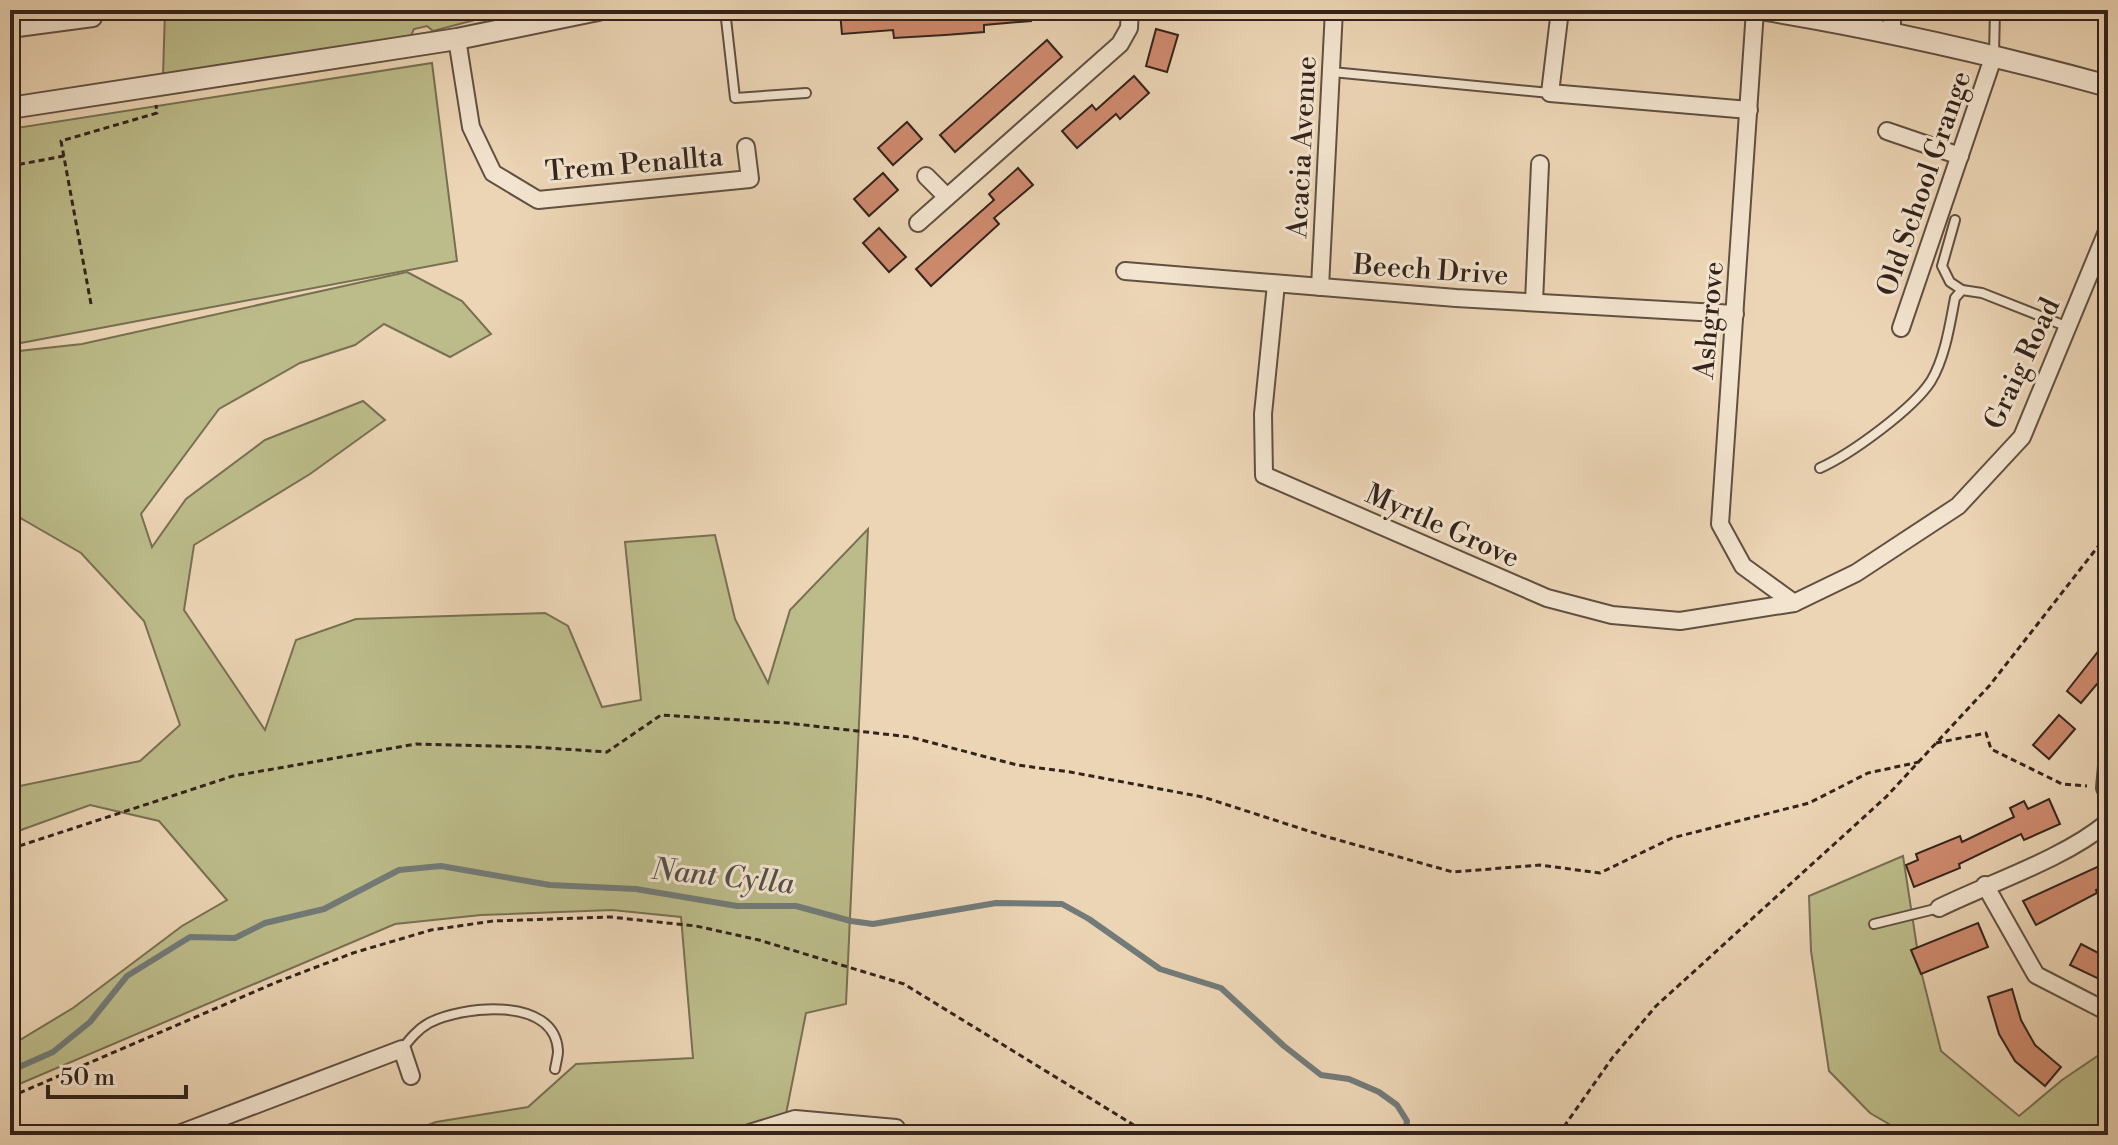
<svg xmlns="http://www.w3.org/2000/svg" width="2118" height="1145" viewBox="0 0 2118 1145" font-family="'Libre Bodoni',serif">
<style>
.green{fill:#bcbc8a;stroke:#787053;stroke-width:2}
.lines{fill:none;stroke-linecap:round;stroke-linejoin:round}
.stream{stroke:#727b79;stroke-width:6}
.building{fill:#cf8a6e;stroke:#33231c;stroke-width:2}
.service-casing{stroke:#615042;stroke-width:12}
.minor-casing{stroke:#615042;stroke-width:20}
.tertiary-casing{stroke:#615042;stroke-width:24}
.path{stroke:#33231c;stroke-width:3;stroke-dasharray:6 4;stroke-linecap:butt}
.service{stroke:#f3e4cf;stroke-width:8}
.minor{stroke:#f3e4cf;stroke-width:16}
.tertiary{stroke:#f3e4cf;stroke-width:20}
.labels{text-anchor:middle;stroke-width:6;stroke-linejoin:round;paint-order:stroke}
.street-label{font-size:28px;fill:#33231c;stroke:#f3e4cf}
.water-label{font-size:30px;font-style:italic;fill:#524f4a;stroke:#f3e4cf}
</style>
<rect width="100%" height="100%" fill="#ecd5b5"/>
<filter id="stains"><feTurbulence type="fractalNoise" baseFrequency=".0025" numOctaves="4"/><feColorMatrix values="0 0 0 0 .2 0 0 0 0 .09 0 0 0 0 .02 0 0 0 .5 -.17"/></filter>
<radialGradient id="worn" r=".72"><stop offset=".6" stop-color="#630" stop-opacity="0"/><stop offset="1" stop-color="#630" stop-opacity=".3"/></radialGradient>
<!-- green -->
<g class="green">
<polygon points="165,10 475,10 475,20 433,31 427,26 414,29 409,40 163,76"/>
<polygon points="432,63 457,261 10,345 10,129"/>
<polygon points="407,272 462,301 491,334 450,357 384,324 355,345 300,363 219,409 141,514 152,547 186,499 265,440 363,401 385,420 310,474 194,545 184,610 265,730 296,640 356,619 545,613 568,626 602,707 641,700 625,542 715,535 735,619 768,683 790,610 868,529 846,1004 806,1013 786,1114 716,1135 401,1135 436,1122 528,1107 576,1064 693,1058 681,917 612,910 481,915 395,924 10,1088 10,1046 73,1008 182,926 227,900 159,821 90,805 10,834 10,788 140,761 180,725 144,621 81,553 10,512 10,352 82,344"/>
<polygon points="1903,856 1920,967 1941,1051 2019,1116 2062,1080 2108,1049 2108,1135 1908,1135 1870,1113 1829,1071 1811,951 1809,896"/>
</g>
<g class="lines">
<!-- stream -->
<polyline class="stream" points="10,1071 53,1052 90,1022 127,976 190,937 235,938 265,923 324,909 399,870 441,866 550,885 636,889 737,906 796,906 851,921 873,924 996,903 1062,904 1089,919 1160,969 1221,988 1284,1046 1321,1075 1349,1079 1379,1092 1397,1105 1407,1121 1405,1135"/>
</g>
<!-- building -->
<g class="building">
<polygon points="879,10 880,16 974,10 1030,10 1031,21 984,25 984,32 945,35 894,38 893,30 842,34 840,12"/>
<polygon points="1156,29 1178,35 1167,72 1146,66"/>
<polygon points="1047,40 1062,57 955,152 940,135"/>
<polygon points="1134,76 1149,93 1120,119 1116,114 1077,148 1062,131 1092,105 1096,110"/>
<polygon points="907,122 922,139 893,165 878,148"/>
<polygon points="1018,168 1033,185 994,218 999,224 931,286 916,269 994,200 989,194"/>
<polygon points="883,173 898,190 869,216 854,199"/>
<polygon points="879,228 906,257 889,272 863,243"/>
<polygon points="2108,639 2108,671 2081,703 2067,691"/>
<polygon points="2059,715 2075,729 2049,759 2033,745"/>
<polygon points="2049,799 2060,824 2024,840 2021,834 1959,864 1960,868 1914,887 1906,865 1918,860 1916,854 1960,836 1962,842 2014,817 2010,808 2024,801 2028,809"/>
<polygon points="2108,862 2108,884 2096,890 2097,893 2036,925 2023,901"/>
<polygon points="1978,923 1988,947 1921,974 1911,950"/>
<polygon points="2081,944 2108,958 2099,979 2070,965"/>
<polygon points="2012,989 2021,1020 2035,1045 2061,1067 2045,1086 2015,1061 1999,1034 1988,997"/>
</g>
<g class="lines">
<defs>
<g id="service">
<polyline points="725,10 735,98 806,93"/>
<polyline points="1994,54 1995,10"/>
<polyline points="1332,72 1550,93"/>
<polyline points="1955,220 1942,266 1950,282 1962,290"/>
<path d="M1820,468C1851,454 1913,409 1931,381C1945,358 1950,324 1955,298L1962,290L1982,293L2068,327"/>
<polyline points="1874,924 1939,908"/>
<path d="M402,1049C410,1039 418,1029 429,1023C461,1006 555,995 558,1051C558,1056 556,1063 555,1069"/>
</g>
<g id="minor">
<polyline points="1560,10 1550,93 1749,110"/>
<polyline points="1755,10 1720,524 1743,566 1794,603"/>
<polyline points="10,29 93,18"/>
<polyline points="1892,34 1892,10"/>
<polyline points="457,39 471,127 493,173 538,200 750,179 746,147"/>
<polyline points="1887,131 1960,156"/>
<polyline points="926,176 947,197"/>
<polyline points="918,223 1120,44 1129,28 1130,10"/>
<polyline points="1125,271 1456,298 1735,314"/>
<polyline points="1276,284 1263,414 1264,475 1547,598 1612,615 1680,621 1794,603 1856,573 1958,506 2022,437 2108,229"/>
<polyline points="1320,287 1334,10"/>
<polyline points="1534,302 1540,164"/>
<polyline points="1901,328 1994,55"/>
<polyline points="2108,755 2105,788 2108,794"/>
<polyline points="1985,885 2036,975 2108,1012"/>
<path d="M1939,908C1992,882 2064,859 2108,822"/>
<polyline points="176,1135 402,1049 411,1076"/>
<polyline points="743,1135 795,1119 896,1128"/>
</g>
<g id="tertiary">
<path d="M1766,10C1881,29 1995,55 2108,86"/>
<polyline points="10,108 457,39 598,10"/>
</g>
</defs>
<!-- service casing -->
<use href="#service" class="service-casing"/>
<!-- minor casing -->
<use href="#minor" class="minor-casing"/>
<!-- tertiary casing -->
<use href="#tertiary" class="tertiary-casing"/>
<!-- path -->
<g class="path">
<polyline points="16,172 16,165 64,156"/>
<polyline points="91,304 61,141 157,113 156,105"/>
<polyline points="1936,743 1986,733 1991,749 2062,784 2087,786"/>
<polyline points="10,849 233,776 416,744 533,747 607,752 661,715 787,723 910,737 1017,765 1070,772 1203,797 1324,836 1453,872 1540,865 1600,873 1672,838 1809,803 1868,773 1919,762"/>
<polyline points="10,1097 277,982 353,953 431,930 493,921 610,917 696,926 759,940 904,984 1150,1135"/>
<polyline points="1558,1135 1613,1057 1656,1006 1886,797 1990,685 2100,544 2108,527"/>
</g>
<!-- service -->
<use href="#service" class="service"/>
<!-- minor -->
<use href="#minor" class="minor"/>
<!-- tertiary -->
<use href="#tertiary" class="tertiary"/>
</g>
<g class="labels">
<!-- street labels -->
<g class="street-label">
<text transform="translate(1301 147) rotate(-87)" y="10">Acacia Avenue</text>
<text transform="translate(634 163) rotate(-5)" y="10">Trem Penallta</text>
<text transform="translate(1923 183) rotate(-71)" y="10">Old School Grange</text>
<text transform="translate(1431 269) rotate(4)" y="10">Beech Drive</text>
<text transform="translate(1708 320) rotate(-85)" y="10">Ashgrove</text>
<text transform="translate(2021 363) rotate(-65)" y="10">Graig Road</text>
<text transform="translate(1443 525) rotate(24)" y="10">Myrtle Grove</text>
</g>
<!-- water labels -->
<g class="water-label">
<text transform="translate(723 876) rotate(6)" y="10">Nant Cylla</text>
</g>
</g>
<!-- margin -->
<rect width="2118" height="1145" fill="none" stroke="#ecd5b5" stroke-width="40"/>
<rect x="12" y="12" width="2094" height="1121" fill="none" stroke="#33231c" stroke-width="4"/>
<rect x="20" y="20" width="2078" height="1105" fill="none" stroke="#33231c" stroke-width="2"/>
<!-- scale -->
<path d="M48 1085v12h138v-12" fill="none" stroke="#33231c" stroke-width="4"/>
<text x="60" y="1085" font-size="24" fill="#33231c" stroke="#f3e4cf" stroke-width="6" paint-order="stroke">50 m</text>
<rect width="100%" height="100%" filter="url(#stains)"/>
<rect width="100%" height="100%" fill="url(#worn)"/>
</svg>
